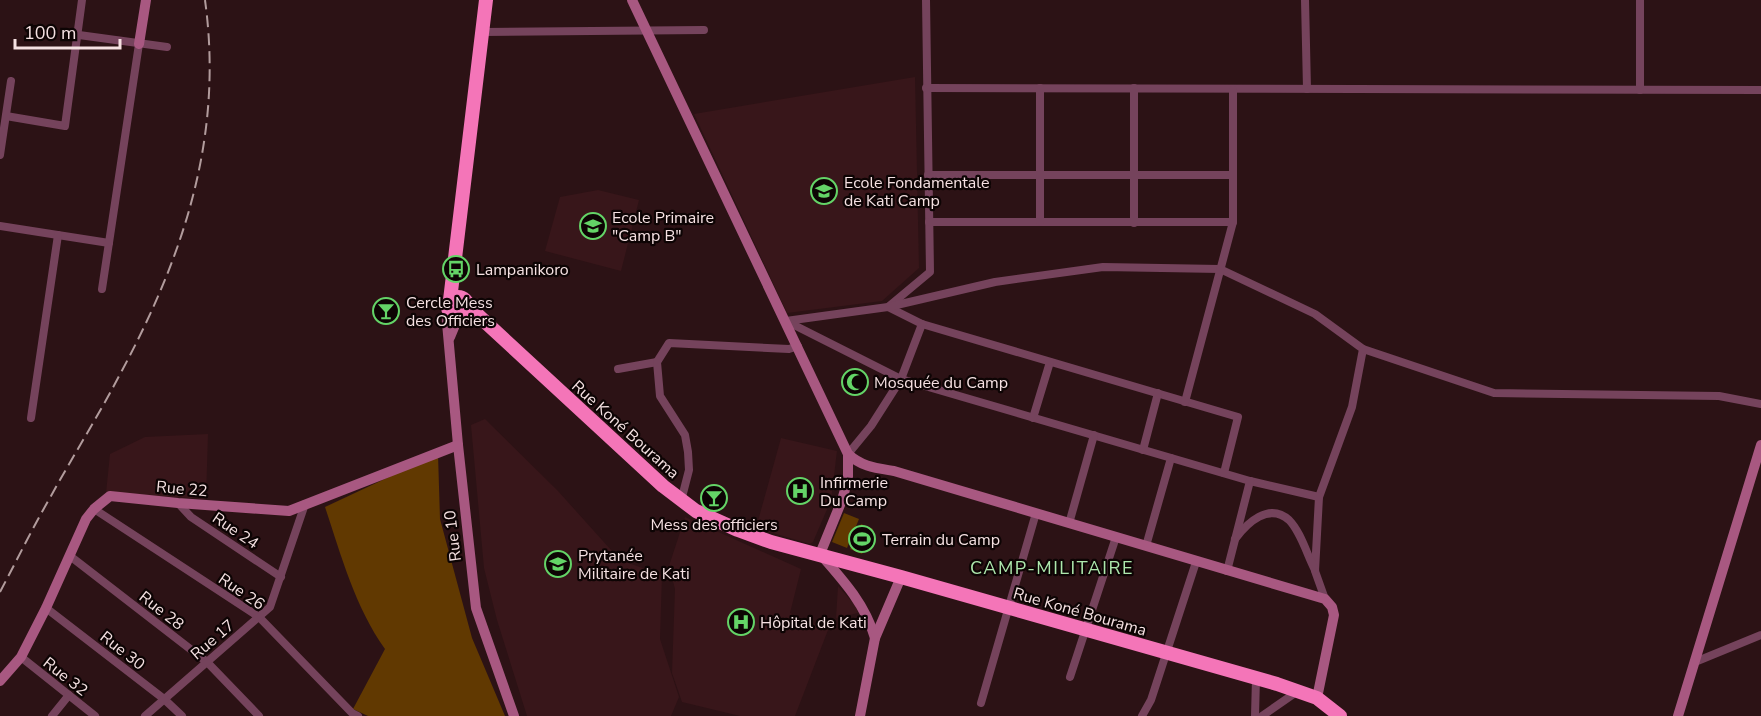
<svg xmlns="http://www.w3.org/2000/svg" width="1761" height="716" viewBox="0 0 1761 716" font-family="'Nunito Sans',sans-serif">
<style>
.built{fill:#38161a}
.green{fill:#613901}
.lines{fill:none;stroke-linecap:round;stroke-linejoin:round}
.street{stroke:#75435c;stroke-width:8}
.secondary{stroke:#a85881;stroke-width:10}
.highway{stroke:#f475b8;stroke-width:14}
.rail{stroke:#b29c9d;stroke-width:2;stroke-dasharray:12 6;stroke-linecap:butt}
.labels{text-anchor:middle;stroke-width:4.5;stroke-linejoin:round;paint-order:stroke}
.poi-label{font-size:16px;fill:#f5e1e2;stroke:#0d0404;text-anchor:start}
.street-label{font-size:16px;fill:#f5e1e2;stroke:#0d0404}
.neighbourhood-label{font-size:18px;letter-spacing:1.5px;fill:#aee8ad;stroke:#0d0404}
</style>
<rect width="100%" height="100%" fill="#2c1215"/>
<!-- built -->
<g class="built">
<polygon points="915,77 919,268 882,301 787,313 694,114"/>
<polygon points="598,190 639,200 621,271 545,251 560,197"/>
<polygon points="485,419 558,491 620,560 662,575 660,639 679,697 671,716 527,716 497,620 484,568 471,425"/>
<polygon points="208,434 206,499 106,493 110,454 145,437"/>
<polygon points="781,438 837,451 831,500 813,542 810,544 756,528"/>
<polygon points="685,517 801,569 790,613 828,630 795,716 740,716 682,702 672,673 675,589 669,566"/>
<polygon points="838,586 856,606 858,613 836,618"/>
</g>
<!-- green -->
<g class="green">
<path d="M438,454L440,519L472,638L505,716H368L353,709L385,649C355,607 341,555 325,507Z"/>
<polygon points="844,513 859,519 847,548 832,542"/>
<polygon points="861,524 873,529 862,554 850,549"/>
</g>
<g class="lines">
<!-- street -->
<g class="street">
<polyline points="926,0 930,272 888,307 922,324 1238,417 1224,473"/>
<polyline points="1305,0 1307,89"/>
<polyline points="483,32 704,30"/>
<polyline points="79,35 167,47"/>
<polyline points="926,88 1761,90"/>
<polyline points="1640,90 1640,0"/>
<polyline points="6,116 65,126 82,0"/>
<polyline points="0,155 11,81"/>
<polyline points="928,175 1233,175"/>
<polyline points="929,222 1233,222"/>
<polyline points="1040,222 1040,88"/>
<polyline points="1134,223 1134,88"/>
<polyline points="0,226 109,243"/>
<polyline points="102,289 139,44"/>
<polyline points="786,321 888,307 995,282 1103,267 1220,269 1315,314 1363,349 1352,407 1319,497 1315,571 1325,599"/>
<polyline points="788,322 901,379 1250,481 1319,497"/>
<polyline points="1363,349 1494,393 1719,396 1761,404"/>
<polyline points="618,369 657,362"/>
<polyline points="1185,402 1233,222 1233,90"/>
<polyline points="31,418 58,235"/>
<polyline points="1033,418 1050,362"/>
<polyline points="1143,450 1158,393"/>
<polyline points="848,454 871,426 901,379 922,324"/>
<polyline points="681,501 689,470 688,452 685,435 660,396 657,362 669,343 789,349 798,346"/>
<polyline points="178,503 191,517 281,577"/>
<polyline points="94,509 259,617 352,713 358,716"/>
<polyline points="1070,520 1094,435"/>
<path d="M1235,539C1247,523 1269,502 1289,520C1301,532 1307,555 1315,570"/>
<polyline points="1146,546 1171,458"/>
<polyline points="70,556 207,662 259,716"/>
<polyline points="1227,571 1250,481"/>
<polyline points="46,608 164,699 182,716"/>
<polyline points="21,657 95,716"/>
<polyline points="1695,662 1761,635"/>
<polyline points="1070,677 1116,537"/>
<polyline points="981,703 1036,513"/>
<polyline points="52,716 69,695"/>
<polyline points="145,716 270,607 305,504"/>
<polyline points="1142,716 1151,700 1196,562"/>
<polyline points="1255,716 1256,678"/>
<polyline points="1262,716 1298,691"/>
</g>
<!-- secondary -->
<g class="secondary">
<path d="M632,0L848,454C862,467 876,468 894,471L1325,599L1332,607L1334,615L1317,698"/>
<polyline points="139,44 146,0"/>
<polyline points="448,307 447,323 458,445 476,608 514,716"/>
<polyline points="450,337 455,325 461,316"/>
<path d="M848,454V479L842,500L820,554C843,580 865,604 875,638"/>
<polyline points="0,681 21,657 46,608 86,519 94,509 110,496 178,503 289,511 458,445"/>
<polyline points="860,716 875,638 901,577"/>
<polyline points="1678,716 1761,445"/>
</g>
<!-- highway -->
<g class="highway">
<circle cx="458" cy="307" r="10"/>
<polyline points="450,300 486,0"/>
<polyline points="468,306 663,486 696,511 738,530 771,542 901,577 1277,684 1317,698 1340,716"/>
</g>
<!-- rail -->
<path class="rail" d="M0,592C17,560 33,527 51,496C73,456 97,418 118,378C183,258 224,138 205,0"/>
</g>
<!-- icons -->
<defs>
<symbol id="school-ring" viewBox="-11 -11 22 22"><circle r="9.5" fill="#0d0404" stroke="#64d467" stroke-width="1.5"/><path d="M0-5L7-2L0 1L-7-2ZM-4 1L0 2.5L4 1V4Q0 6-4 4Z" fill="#64d467"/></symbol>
<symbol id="bus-ring" viewBox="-11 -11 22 22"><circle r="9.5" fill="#0d0404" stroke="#64d467" stroke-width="1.5"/><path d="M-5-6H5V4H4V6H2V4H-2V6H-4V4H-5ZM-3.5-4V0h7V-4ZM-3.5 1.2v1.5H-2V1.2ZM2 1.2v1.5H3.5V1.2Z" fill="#64d467"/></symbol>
<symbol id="bar-ring" viewBox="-11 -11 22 22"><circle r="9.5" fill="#0d0404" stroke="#64d467" stroke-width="1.5"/><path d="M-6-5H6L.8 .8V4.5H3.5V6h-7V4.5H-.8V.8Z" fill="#64d467"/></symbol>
<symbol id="mosque-ring" viewBox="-11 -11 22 22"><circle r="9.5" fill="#0d0404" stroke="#64d467" stroke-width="1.5"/><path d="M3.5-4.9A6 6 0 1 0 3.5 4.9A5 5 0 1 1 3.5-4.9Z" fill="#64d467"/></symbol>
<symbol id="hospital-ring" viewBox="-11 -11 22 22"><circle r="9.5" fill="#0d0404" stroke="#64d467" stroke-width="1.5"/><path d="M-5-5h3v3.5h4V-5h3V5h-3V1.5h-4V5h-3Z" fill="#64d467"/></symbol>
<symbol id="stadium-ring" viewBox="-11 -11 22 22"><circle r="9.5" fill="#0d0404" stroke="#64d467" stroke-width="1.5"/><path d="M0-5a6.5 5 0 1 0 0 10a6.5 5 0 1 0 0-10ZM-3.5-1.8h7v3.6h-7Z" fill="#64d467"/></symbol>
</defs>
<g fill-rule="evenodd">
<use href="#school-ring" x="809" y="176" width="30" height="30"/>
<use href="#school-ring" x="578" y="211" width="30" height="30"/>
<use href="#bus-ring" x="441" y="254" width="30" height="30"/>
<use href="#bar-ring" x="371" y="296" width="30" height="30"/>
<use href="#mosque-ring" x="840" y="367" width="30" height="30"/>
<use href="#hospital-ring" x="785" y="476" width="30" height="30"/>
<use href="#bar-ring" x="699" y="483" width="30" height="30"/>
<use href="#stadium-ring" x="847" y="524" width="30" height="30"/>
<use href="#school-ring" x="543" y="549" width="30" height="30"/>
<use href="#hospital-ring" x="726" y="607" width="30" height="30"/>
</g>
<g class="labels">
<!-- poi labels -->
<g class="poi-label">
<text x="844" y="188">Ecole Fondamentale<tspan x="844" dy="18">de Kati Camp</tspan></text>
<text x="612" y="223">Ecole Primaire<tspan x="612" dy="18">"Camp B"</tspan></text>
<text x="476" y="275">Lampanikoro</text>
<text x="406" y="308">Cercle Mess<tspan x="406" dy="18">des Officiers</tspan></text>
<text x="874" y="388">Mosquée du Camp</text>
<text x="820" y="488">Infirmerie<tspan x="820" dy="18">Du Camp</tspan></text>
<text x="714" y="530" text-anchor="middle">Mess des officiers</text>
<text x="882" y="545">Terrain du Camp</text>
<text x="578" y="561">Prytanée<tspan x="578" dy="18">Militaire de Kati</tspan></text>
<text x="760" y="628">Hôpital de Kati</text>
</g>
<!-- street labels -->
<g class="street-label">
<text transform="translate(626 429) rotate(42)" y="6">Rue Koné Bourama</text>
<text transform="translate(182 488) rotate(5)" y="6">Rue 22</text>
<text transform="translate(236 530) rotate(34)" y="6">Rue 24</text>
<text transform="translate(452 536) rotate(-97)" y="6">Rue 10</text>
<text transform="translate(242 591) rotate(34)" y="6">Rue 26</text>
<text transform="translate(162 610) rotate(38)" y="6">Rue 28</text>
<text transform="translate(1080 611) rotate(16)" y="6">Rue Koné Bourama</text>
<text transform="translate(212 639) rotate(-41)" y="6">Rue 17</text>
<text transform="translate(123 650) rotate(38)" y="6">Rue 30</text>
<text transform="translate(66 676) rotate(38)" y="6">Rue 32</text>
</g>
<!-- neighbourhood labels -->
<g class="neighbourhood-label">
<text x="1052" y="574">CAMP-MILITAIRE</text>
</g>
</g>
<!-- scale -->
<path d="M15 39v9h105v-9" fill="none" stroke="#f5e1e2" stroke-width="3"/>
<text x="24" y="39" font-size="18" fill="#f5e1e2" stroke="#0d0404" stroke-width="4.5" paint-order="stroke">100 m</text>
</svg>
